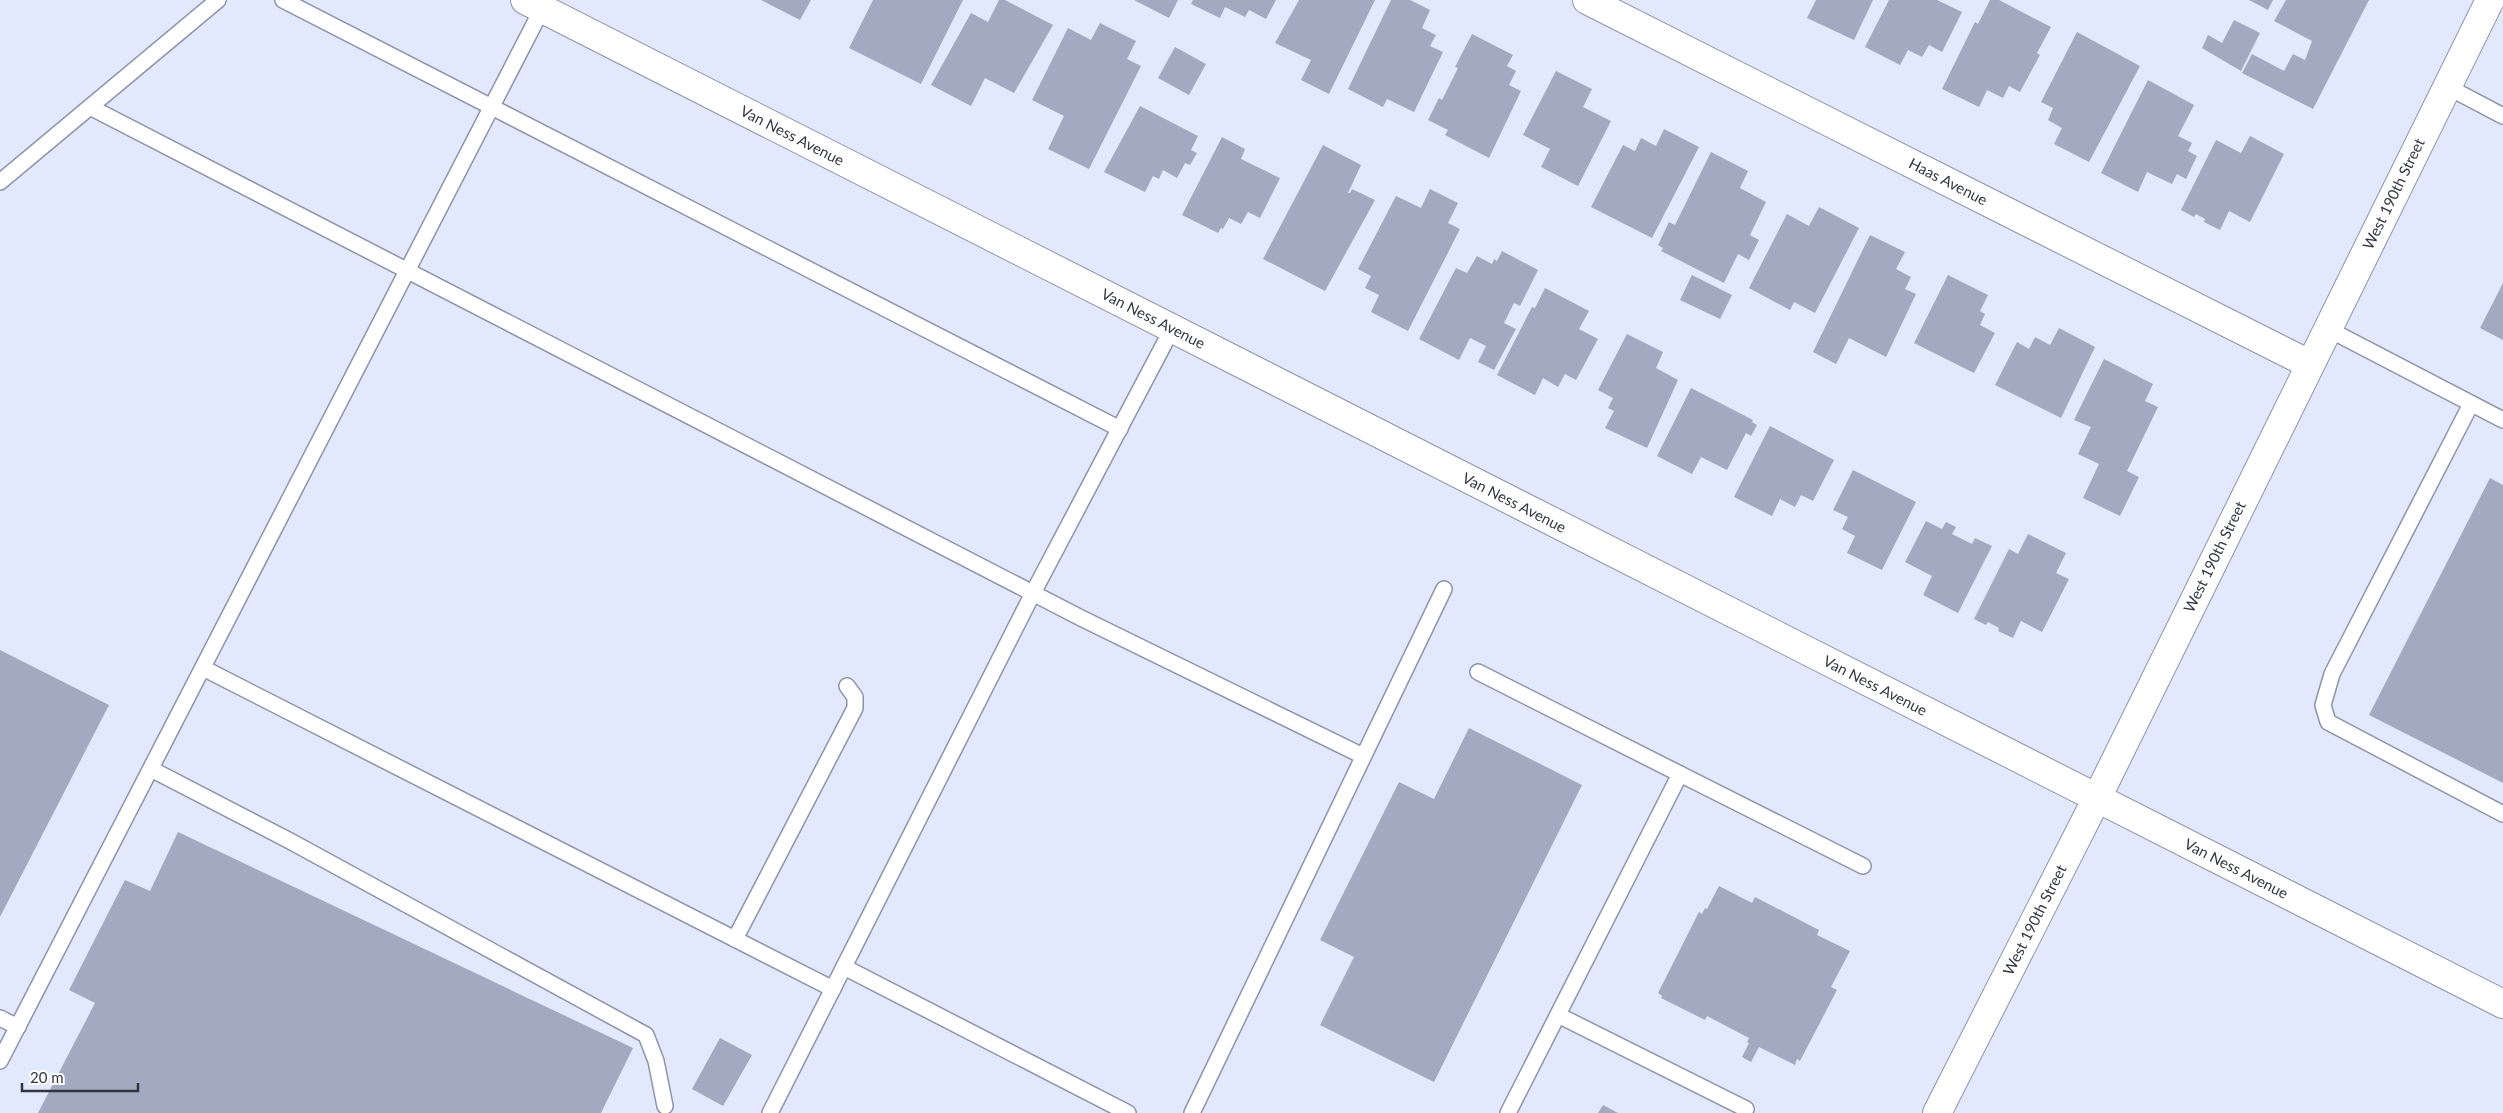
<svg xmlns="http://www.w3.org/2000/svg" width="2503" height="1113" viewBox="0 0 2503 1113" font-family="Lato,sans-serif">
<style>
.building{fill:#a1aac0}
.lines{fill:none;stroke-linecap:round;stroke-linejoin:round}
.lane-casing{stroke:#8c94a9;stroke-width:18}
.street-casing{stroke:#8c94a9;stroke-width:30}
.secondary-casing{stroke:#8c94a9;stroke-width:30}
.primary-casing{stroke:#8c94a9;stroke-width:30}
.lane{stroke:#fff;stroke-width:15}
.street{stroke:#fff;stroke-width:28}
.secondary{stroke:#fff;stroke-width:28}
.primary{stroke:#fff;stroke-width:28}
.labels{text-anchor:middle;stroke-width:4.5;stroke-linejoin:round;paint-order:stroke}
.street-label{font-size:15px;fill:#32353e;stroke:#fff}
</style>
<rect width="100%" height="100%" fill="#e2e9fc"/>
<!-- building -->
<g class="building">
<polygon points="761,0 811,0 800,20"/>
<polygon points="873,0 963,0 921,84 849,48"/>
<polygon points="999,0 1005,0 1053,25 1014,93 985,78 971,106 931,85 971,13 988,22"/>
<polygon points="1134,0 1178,0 1169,18"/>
<polygon points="1193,0 1276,0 1266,19 1249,10 1245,17 1225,7 1220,18 1191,4"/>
<polygon points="1299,0 1375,0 1329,94 1301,80 1311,60 1275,43"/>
<polygon points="1391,0 1410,0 1430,10 1422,28 1436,35 1430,46 1443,52 1414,112 1387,99 1383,107 1348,89"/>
<polygon points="1816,0 1873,0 1854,40 1807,18"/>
<polygon points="1889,0 1937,0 1962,12 1942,52 1929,45 1922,57 1908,50 1900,65 1865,47"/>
<polygon points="1990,0 1999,0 2051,27 2037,53 2040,55 2020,92 2009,86 2003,98 1987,90 1979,107 1942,89 1975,22 1978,24"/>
<polygon points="2249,0 2273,0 2268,10"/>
<polygon points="2286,0 2369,0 2313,109 2242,73 2252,54 2284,71 2293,54 2305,60 2312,41 2274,21"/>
<polygon points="2234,20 2260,33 2241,71 2202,48 2208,35 2222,43"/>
<polygon points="1100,23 1136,41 1127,59 1141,66 1089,169 1048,149 1064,116 1032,100 1068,28 1091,40"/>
<polygon points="2077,32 2140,66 2089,162 2054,144 2062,128 2048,120 2053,108 2041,102"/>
<polygon points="1472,34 1513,55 1507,66 1516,71 1509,85 1521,91 1489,158 1445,135 1448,130 1428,120 1439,98 1442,100 1458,68 1455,67"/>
<polygon points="1175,47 1206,64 1189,95 1158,78"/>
<polygon points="1556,71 1592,89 1583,107 1611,121 1578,186 1541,167 1550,149 1523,135"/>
<polygon points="2148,80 2194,105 2178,136 2192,143 2188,151 2197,156 2186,179 2177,174 2172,184 2147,172 2138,192 2101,173"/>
<polygon points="1140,106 1198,136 1191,150 1197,153 1190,165 1185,163 1177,178 1163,170 1159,179 1153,176 1145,192 1104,172"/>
<polygon points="1664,129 1699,147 1652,238 1591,207 1623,145 1635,151 1641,138 1656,146"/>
<polygon points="2250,136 2284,154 2250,222 2229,211 2220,230 2204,222 2205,219 2196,214 2194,217 2181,210 2216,140 2241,153"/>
<polygon points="1222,137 1245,149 1241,159 1280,178 1260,218 1248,212 1241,224 1229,218 1223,229 1221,228 1218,233 1182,215"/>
<polygon points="1323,145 1361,165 1348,193 1350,193 1352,189 1375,200 1325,291 1263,259"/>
<polygon points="1711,152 1748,171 1740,188 1766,202 1750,235 1759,240 1749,260 1738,254 1724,283 1661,251 1663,248 1658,245 1669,222 1675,225"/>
<polygon points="1430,189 1458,203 1448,223 1460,229 1408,331 1371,312 1379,295 1365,288 1371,276 1358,269 1396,196 1421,208"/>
<polygon points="1819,207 1859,228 1815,313 1794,302 1790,310 1749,288 1787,214 1809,226"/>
<polygon points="1870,235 1905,252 1896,269 1911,277 1905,289 1916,294 1886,357 1849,338 1836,364 1813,352"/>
<polygon points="1502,251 1538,270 1520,306 1514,303 1504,323 1516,329 1494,370 1478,362 1486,346 1470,338 1459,360 1419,339 1456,268 1467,273 1477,256 1492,264 1494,259 1497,261"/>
<polygon points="1692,275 1732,295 1720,319 1680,300"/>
<polygon points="1948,275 1988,295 1980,311 1985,314 1980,325 1995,333 1974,373 1914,343"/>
<polygon points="2503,283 2503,340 2480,328"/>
<polygon points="1545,288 1589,311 1579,329 1598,339 1576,380 1565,374 1558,387 1543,378 1535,395 1497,375 1532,307 1535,308"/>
<polygon points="2059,328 2095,347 2061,418 1995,385 2017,342 2029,349 2035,337 2050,345"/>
<polygon points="1627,334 1663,352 1656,368 1678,380 1647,448 1605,428 1614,411 1608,408 1613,398 1598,390"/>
<polygon points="2104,359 2153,384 2145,401 2158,407 2127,471 2139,477 2120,516 2083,498 2099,464 2078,454 2091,427 2074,420"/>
<polygon points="1691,388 1753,420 1752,422 1757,425 1751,436 1746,433 1727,470 1701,457 1692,474 1657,456"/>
<polygon points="1770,426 1834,460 1813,501 1801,495 1795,507 1780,499 1772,516 1734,497"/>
<polygon points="1853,470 1916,502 1882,570 1847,553 1855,536 1842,529 1848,517 1833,510"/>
<polygon points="2490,478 2503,485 2503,783 2369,715"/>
<polygon points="1926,521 1942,529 1946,522 1956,527 1952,534 1972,544 1975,538 1992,546 1958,613 1923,595 1932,576 1905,562"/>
<polygon points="2028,534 2066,553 2056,573 2069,579 2042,632 2021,621 2013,638 1998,631 1999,628 1988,622 1986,625 1974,619 2009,549 2018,554"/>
<polygon points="0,650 109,705 0,917"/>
<polygon points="1469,728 1582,785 1434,1082 1320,1025 1354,957 1320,940 1399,782 1434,799"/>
<polygon points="178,832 633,1048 601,1113 38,1113 95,1003 69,990 125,880 150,891"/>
<polygon points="1719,886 1752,903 1755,897 1819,930 1817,935 1850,951 1831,987 1837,990 1800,1061 1797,1059 1795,1065 1759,1047 1751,1062 1742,1057 1749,1043 1747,1042 1749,1038 1707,1016 1705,1020 1661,998 1662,996 1658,993 1699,912 1702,914 1705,908 1707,909"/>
<polygon points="720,1038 752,1055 723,1106 692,1089"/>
<polygon points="1603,1105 1618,1113 1598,1113"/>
</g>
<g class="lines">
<defs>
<g id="lane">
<polyline points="283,0 1120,429"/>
<polyline points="2446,86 2503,116"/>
<polyline points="90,107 1081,618 1363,756"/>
<polyline points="0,182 218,0"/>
<polyline points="2328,329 2503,420"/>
<polyline points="2471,404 2332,674 2323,705 2328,722 2503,814"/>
<polyline points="203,668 833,989"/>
<polyline points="1478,672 1680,774 1508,1113"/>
<polyline points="151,769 290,841 646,1035 656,1061 665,1106"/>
<polyline points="1680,774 1863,866"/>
<polyline points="735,939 855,708 855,697 847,686"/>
<polyline points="844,967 1128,1113"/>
<polyline points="1558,1015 1746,1109"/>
<polyline points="0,1018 18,1027"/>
<polyline points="0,1061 542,9"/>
<polyline points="770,1113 1033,593 1172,329"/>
<polyline points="1192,1113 1444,589"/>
</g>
<polyline id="street" points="1587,0 2309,364"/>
<polyline id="secondary" points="525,0 2503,1004"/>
<polyline id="primary" points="1937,1113 2097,798 2490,0"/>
</defs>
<!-- lane casing -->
<use href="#lane" class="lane-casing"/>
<!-- street casing -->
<use href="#street" class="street-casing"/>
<!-- secondary casing -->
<use href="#secondary" class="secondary-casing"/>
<!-- primary casing -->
<use href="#primary" class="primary-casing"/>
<!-- lane -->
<use href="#lane" class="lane"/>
<!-- street -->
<use href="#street" class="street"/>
<!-- secondary -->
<use href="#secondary" class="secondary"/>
<!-- primary -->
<use href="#primary" class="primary"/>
</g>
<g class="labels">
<!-- street labels -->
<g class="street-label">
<text transform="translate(792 136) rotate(27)" y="5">Van Ness Avenue</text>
<text transform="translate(1948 182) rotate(27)" y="5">Haas Avenue</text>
<text transform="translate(2394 194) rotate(-64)" y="5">West 190th Street</text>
<text transform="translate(1153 319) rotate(27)" y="5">Van Ness Avenue</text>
<text transform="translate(1514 503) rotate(27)" y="5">Van Ness Avenue</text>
<text transform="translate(2215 557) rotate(-64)" y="5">West 190th Street</text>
<text transform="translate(1875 686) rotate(27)" y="5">Van Ness Avenue</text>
<text transform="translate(2236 869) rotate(27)" y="5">Van Ness Avenue</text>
<text transform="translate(2035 920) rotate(-63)" y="5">West 190th Street</text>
</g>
</g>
<!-- scale -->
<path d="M22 1083v8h116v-8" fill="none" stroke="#32353e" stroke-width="2.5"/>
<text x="30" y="1083" font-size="15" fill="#32353e" stroke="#ffffff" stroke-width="4" paint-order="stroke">20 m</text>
</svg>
